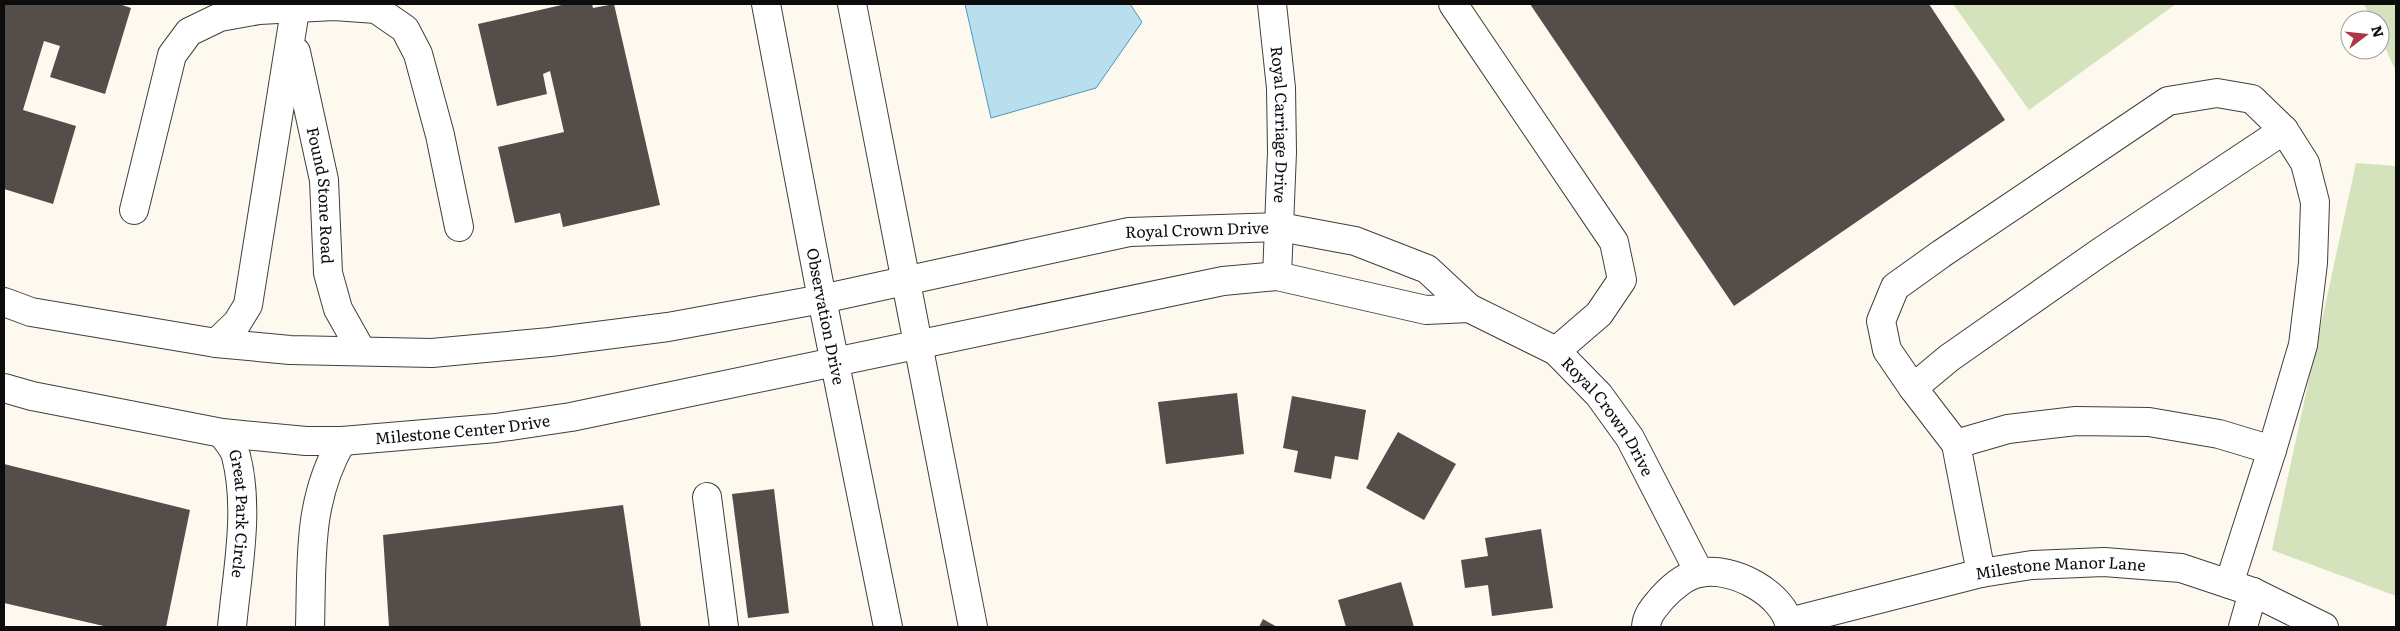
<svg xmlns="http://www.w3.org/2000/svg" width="2400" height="631" viewBox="0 0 2400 631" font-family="Literata,serif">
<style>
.green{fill:#d4e3bc}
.water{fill:#b9dfee;stroke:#4899bd}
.building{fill:#544d4a}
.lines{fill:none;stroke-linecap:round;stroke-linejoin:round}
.minor-casing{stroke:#3f3f3f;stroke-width:30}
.minor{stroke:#fff;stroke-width:28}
.labels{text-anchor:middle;stroke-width:5;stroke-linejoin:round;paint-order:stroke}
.street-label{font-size:16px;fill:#0c0c0c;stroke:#fff}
</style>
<rect width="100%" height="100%" fill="#fdf9ee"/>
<!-- green -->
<g class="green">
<polygon points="1953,4 2176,4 2029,110"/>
<polygon points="2364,4 2396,4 2396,71 2380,37 2380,20 2372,20"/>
<polygon points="2356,163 2396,166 2396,596 2272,550"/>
</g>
<!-- water -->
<polygon class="water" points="965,4 1130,4 1142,22 1096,88 991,118"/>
<!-- building -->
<g class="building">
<polygon points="4,4 119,4 131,8 105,94 50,77 60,46 44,41 23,110 76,126 53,204 4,189"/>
<polygon points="566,4 592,4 593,8 614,4 660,205 563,227 560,213 515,223 498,147 564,132 550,71 543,74 547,94 497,106 478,24"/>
<polygon points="1530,4 1929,4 2005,120 1734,306"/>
<polygon points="1237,393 1244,454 1166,464 1158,402"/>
<polygon points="1292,396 1366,410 1358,460 1335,456 1331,479 1294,472 1298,451 1283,448"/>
<polygon points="1398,432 1456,464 1424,520 1366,488"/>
<polygon points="4,464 190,510 166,627 108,627 4,603"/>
<polygon points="774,489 789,613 748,618 732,494"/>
<polygon points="623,505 641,627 389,627 383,535"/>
<polygon points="1541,529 1553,608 1492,616 1488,585 1465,588 1461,560 1488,556 1485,538"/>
<polygon points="1401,582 1414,627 1346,627 1338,600"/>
<polygon points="1263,619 1277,627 1259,627"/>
</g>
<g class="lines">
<defs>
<g id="minor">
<path id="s1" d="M766,4L822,299L888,627"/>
<polyline points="852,4 973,627"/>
<path id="s2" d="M1272,4L1281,88L1282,152L1277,276"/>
<polyline points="1453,4 1614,242 1622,280 1599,314 1556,351"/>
<path id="s3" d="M296,52L324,180L328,273L338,309L361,350"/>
<polyline points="134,210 172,55 189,32 220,17 259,10 334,6 376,9 405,29 418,54 440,135 459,227"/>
<path id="s4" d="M4,302L31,312L216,343L290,350L432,353L550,342L668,327L822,299L1129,232L1280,227L1355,241L1427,269L1469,308L1556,351L1599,395L1630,438L1699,572"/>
<polyline points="216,343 237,323 248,305 296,4"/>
<path id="s5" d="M4,388L32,396L222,433L306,441H342L496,428L571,417L1223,281L1277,276L1426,310L1469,308"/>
<polyline points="1913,388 1887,350 1881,321 1895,287 1941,254 2168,101 2217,93 2252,99 2284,130"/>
<path id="s6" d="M222,433C226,440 234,448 236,456C250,510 237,572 232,627"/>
<polyline points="1956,444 2008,429 2076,421 2149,422 2219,434 2272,450"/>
<polyline points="707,497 724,627"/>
<polyline points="1981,573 1956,444 1913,388 1949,358 2099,253 2284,130 2305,163 2315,202 2313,263 2309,296 2303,345 2272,450 2229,584"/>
<path id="s7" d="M1789,622L1981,573L2032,565L2104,562L2181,568L2253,592L2324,627"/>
<path d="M310,627C312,560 307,501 342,441"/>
<path d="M1646,627C1647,614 1654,608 1662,598C1671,588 1686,575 1700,573C1732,566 1784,593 1790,627"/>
<polyline points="2243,627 2253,592"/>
</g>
</defs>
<!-- minor casing -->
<use href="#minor" class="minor-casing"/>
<!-- minor -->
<use href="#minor" class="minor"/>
</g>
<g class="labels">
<!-- street labels -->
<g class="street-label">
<text dy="6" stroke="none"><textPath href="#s2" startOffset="121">Royal Carriage Drive</textPath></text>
<text dy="6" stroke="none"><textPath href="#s3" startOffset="146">Found Stone Road</textPath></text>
<text dy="6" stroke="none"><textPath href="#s4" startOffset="1209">Royal Crown Drive</textPath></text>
<text dy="6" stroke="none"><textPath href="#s1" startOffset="318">Observation Drive</textPath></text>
<text dy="6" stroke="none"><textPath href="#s4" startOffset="1684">Royal Crown Drive</textPath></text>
<text dy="6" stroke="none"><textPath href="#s5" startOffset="464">Milestone Center Drive</textPath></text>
<text dy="6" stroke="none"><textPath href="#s6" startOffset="85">Great Park Circle</textPath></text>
<text dy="6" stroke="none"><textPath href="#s7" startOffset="278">Milestone Manor Lane</textPath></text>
</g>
</g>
<!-- border -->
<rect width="2400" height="631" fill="none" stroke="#0c0c0c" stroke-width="10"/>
<!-- north arrow -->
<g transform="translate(2365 35) rotate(74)"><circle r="24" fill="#ffffff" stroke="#9e9e9e"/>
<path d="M0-4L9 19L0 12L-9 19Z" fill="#ac3546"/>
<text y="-8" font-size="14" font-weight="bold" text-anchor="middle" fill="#0c0c0c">N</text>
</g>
</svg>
